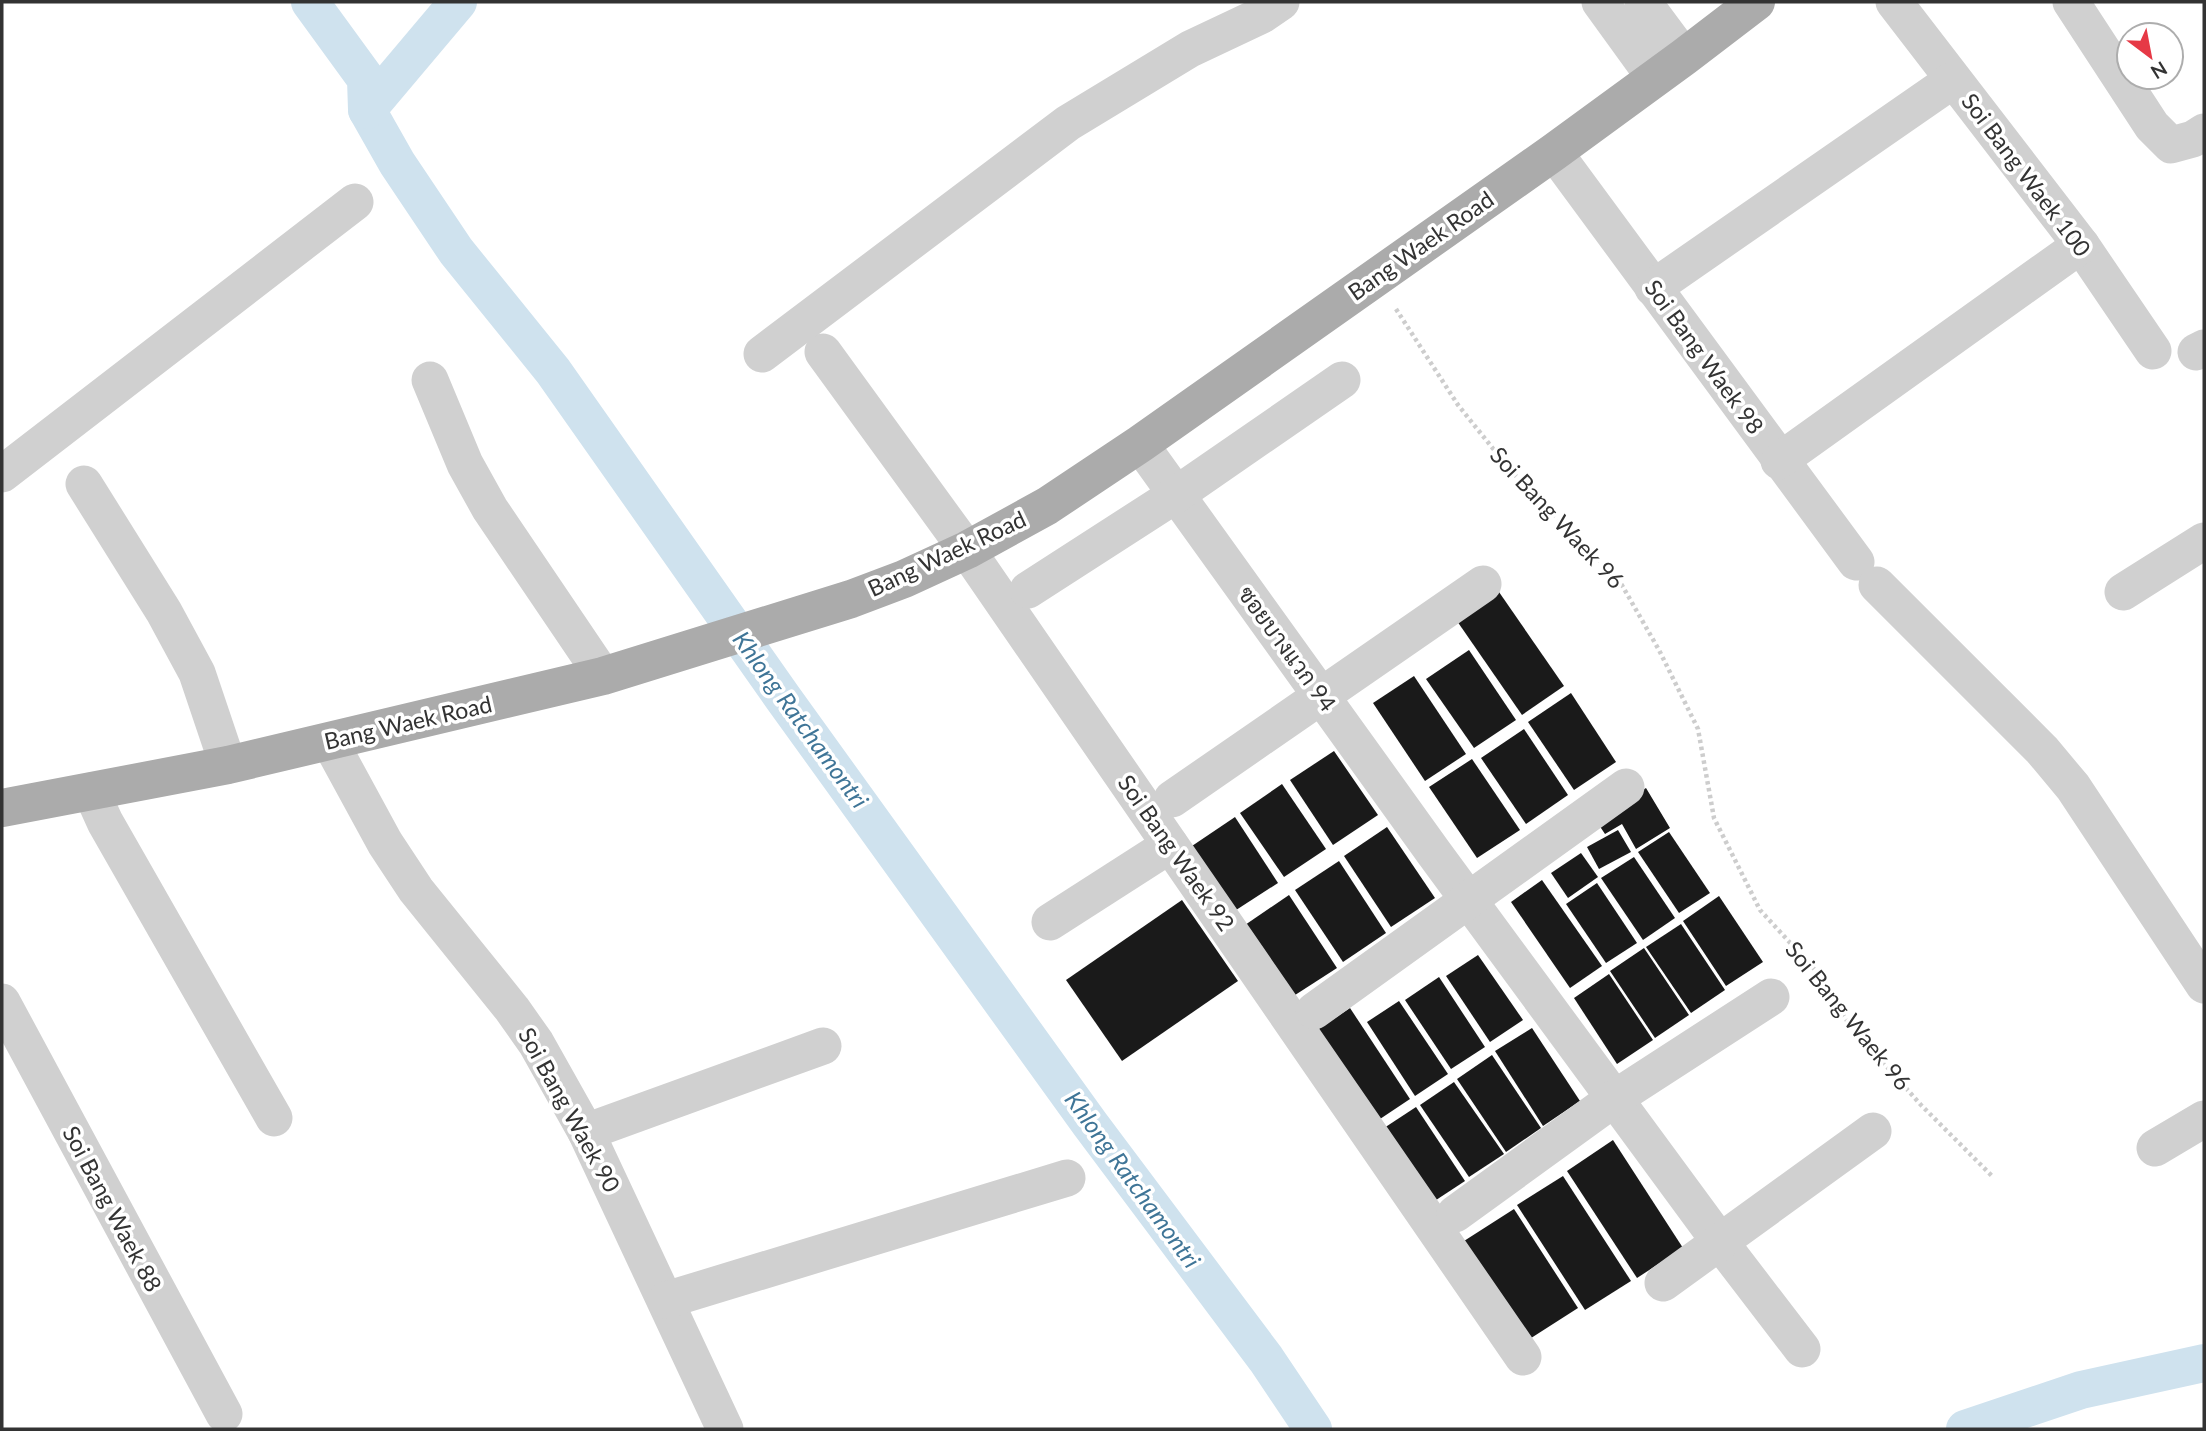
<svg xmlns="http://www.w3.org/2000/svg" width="2206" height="1431" viewBox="0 0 2206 1431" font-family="Lato,Sarabun,sans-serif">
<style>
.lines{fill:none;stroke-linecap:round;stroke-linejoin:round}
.canal{stroke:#cfe2ee;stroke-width:38}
.building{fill:#1a1a1a}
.path{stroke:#cdcdcd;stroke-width:4.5;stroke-dasharray:3.5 3.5;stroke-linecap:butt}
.minor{stroke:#d0d0d0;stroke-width:37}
.major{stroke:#ababab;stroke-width:38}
.labels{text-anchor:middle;stroke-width:7;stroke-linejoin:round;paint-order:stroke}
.street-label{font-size:23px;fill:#333;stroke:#fff}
.water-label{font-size:24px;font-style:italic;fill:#3f7597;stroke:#fff}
</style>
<rect width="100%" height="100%" fill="#fff"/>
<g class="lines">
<!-- canal -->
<g class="canal">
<polyline points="310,2 366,79 367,110 397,163 456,251 553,371 783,698 1090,1124 1266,1359 1313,1429"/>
<polyline points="367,110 458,2"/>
<polyline points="1965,1429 2081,1390 2204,1363"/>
</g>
</g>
<!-- building -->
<g class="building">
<polygon points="1499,592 1564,686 1522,715 1457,621"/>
<polygon points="1469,650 1516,720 1474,748 1426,679"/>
<polygon points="1414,676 1466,754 1425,781 1373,703"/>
<polygon points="1571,693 1616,762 1574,790 1528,722"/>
<polygon points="1524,729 1568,795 1526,824 1481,758"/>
<polygon points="1334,751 1378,815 1333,845 1290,780"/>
<polygon points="1472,759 1520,830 1477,858 1429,787"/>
<polygon points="1282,784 1326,849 1284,877 1240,813"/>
<polygon points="1646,788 1670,828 1636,849 1622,824 1605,834 1595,819"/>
<polygon points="1235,817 1278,883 1233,912 1189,848"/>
<polygon points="1387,827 1435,898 1391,927 1344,856"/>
<polygon points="1618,830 1631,852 1599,869 1587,847"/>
<polygon points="1669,832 1710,893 1679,913 1638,852"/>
<polygon points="1581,853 1598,877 1568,898 1551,873"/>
<polygon points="1634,857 1675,918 1643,940 1601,878"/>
<polygon points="1339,861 1386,933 1343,962 1295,890"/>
<polygon points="1542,880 1602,966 1570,988 1511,902"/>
<polygon points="1597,883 1637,943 1606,963 1566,904"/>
<polygon points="1289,895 1337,968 1292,997 1245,925"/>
<polygon points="1719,896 1763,962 1726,986 1683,921"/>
<polygon points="1182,900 1238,981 1122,1061 1066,980"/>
<polygon points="1681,924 1725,990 1691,1013 1646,947"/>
<polygon points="1644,948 1689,1015 1655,1038 1610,971"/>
<polygon points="1478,955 1523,1020 1490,1042 1446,976"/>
<polygon points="1609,974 1653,1040 1617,1064 1574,998"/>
<polygon points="1439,977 1485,1047 1451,1069 1405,1000"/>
<polygon points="1399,1001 1448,1074 1415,1096 1367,1022"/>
<polygon points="1350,1008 1410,1099 1377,1121 1317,1030"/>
<polygon points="1532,1028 1580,1101 1543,1126 1495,1051"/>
<polygon points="1492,1055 1541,1128 1506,1152 1457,1079"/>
<polygon points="1454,1082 1504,1154 1469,1177 1420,1105"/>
<polygon points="1416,1107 1465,1181 1430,1204 1381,1130"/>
<polygon points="1613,1140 1683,1248 1637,1278 1567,1171"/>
<polygon points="1563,1176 1631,1281 1585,1310 1517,1205"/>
<polygon points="1514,1209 1578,1308 1528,1340 1464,1241"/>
</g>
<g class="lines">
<!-- path -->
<polyline class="path" points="1396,309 1458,405 1511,471 1619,580 1659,650 1698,729 1714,818 1760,910 1816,971 1849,1024 1921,1105 1993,1177"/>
<!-- minor -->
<g class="minor">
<polyline points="1600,2 1655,78"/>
<polyline points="1643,2 1684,57"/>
<polyline points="1894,2 2081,245 2153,351"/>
<polyline points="2071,2 2152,126 2171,145 2193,139 2204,132"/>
<polyline points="1554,152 1856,562"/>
<polyline points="1653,288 1953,80"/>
<polyline points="823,352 967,550 1523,1357"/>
<polyline points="2196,352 2204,348"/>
<polyline points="762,354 1068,123 1190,49 1262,15 1281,2"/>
<polyline points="430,380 465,464 490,509 603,676"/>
<polyline points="1140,444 1434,853 1720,1242 1802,1349"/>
<polyline points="1779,461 2081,245"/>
<polyline points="2,474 355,202"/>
<polyline points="84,484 164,612 197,673 228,765"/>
<polyline points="1877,585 2042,750 2073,787 2204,985"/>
<polyline points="1028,590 1177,494 1342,380"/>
<polyline points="2123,592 2204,541"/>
<polyline points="330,742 385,843 416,890 512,1009 536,1043 586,1132 725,1429"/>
<polyline points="91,791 105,822 274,1118"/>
<polyline points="1172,799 1483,584"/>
<polyline points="1050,922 1170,845"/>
<polyline points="2,1002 224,1414"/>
<polyline points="1314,1011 1626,787"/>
<polyline points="586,1132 823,1046"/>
<polyline points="2155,1148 2204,1119"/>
<polyline points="1455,1214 1615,1098 1771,997"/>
<polyline points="1663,1283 1873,1131"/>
<polyline points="666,1300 1067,1178"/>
</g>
<!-- major -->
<polyline class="major" points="2,808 228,765 603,676 851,599 904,579 967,550 1047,506 1140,444 1554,152 1684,57 1756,2"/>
</g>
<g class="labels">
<!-- street labels -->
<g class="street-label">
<text transform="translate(2026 175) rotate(53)" y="8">Soi Bang Waek 100</text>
<text transform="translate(1421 246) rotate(-35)" y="8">Bang Waek Road</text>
<text transform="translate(1704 357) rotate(54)" y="8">Soi Bang Waek 98</text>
<text transform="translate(1557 518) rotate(47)" y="8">Soi Bang Waek 96</text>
<text transform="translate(947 554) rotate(-25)" y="8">Bang Waek Road</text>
<text transform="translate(1287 649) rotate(54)" y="8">ซอยบางแวก 94</text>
<text transform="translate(408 723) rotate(-13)" y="8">Bang Waek Road</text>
<text transform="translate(1176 853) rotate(55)" y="8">Soi Bang Waek 92</text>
<text transform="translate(1848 1016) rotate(51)" y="8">Soi Bang Waek 96</text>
<text transform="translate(569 1110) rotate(61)" y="8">Soi Bang Waek 90</text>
<text transform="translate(112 1209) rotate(62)" y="8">Soi Bang Waek 88</text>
</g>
<!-- water labels -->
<g class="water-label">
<text transform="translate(800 720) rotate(54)" y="8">Khlong Ratchamontri</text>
<text transform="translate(1132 1180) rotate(54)" y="8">Khlong Ratchamontri</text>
</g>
</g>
<!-- border -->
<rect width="2206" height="1431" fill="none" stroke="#333333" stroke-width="7"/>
<!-- north arrow -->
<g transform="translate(2150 56) rotate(148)"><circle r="33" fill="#ffffff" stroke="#adadad" stroke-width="2"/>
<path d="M0-5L12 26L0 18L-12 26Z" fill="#e63946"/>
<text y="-10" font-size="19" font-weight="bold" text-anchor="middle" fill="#333333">N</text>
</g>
</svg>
